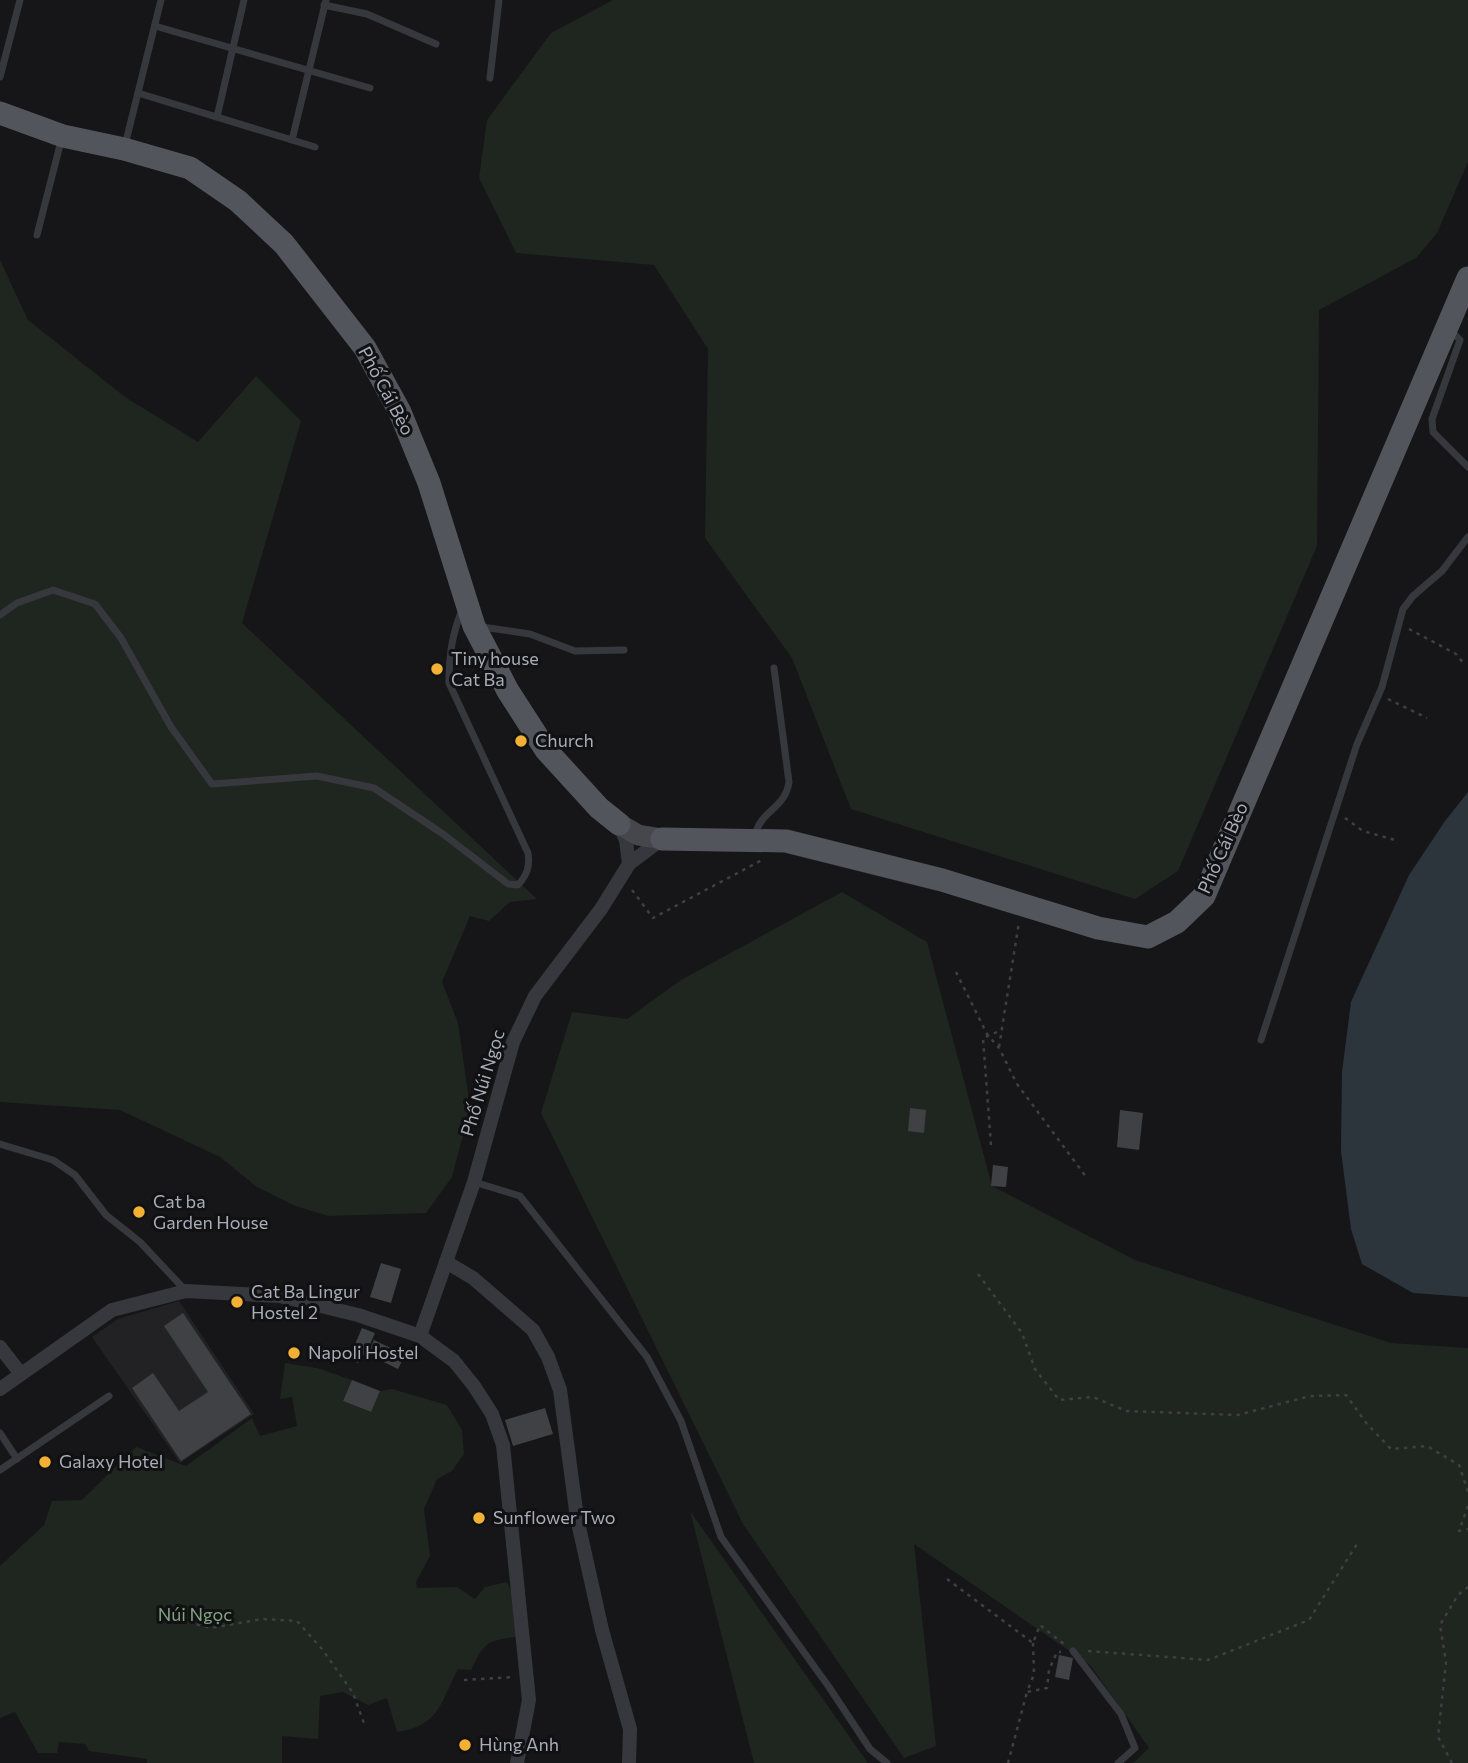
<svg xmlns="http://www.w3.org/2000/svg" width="1468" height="1763" viewBox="0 0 1468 1763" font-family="Commissioner,sans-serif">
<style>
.built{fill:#222225}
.green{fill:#1e261f}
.water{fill:#2c353c}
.building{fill:#404145}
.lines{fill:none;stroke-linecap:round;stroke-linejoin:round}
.path{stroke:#3d3f44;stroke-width:2.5;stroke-dasharray:3.5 5;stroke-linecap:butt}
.lane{stroke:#37383d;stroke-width:7}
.street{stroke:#37383d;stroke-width:14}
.secondary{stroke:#45474d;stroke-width:21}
.primary{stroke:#53555c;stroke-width:23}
.poi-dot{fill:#f2b134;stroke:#111113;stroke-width:2.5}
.labels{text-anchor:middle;stroke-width:6;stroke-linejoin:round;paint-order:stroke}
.street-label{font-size:18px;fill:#a8adb8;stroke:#111113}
.poi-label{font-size:18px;fill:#a8adb8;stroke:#111113;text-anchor:start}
.park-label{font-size:18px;fill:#7fa381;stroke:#111113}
</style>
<rect width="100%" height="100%" fill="#161618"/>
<!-- built -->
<polygon class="built" points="179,1301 254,1414 180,1463 92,1337 118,1319"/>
<!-- green -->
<g class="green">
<polygon points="613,0 1468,0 1468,162 1437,233 1416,258 1319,310 1317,546 1178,871 1135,899 851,809 792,658 705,538 708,349 654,265 516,253 479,178 487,120 551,33"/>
<polygon points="0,260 28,320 125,397 198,442 256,376 301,421 242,623 537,899 510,902 489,921 470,916 442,982 458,1023 468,1093 469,1112 452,1177 426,1213 328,1216 293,1205 257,1187 220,1157 120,1110 0,1102"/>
<polygon points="842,892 927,942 992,1186 1135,1260 1391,1343 1468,1348 1468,1763 1133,1763 1149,1748 1090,1665 914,1544 936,1746 904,1758 743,1524 541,1113 572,1012 627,1019 681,980"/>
<path d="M285,1363L317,1368L352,1380L343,1401L370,1412L380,1391L392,1389L447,1405L462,1430L464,1454L452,1471L437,1479L424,1509L430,1556L416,1582L417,1588L457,1587L475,1599L485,1587L507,1582L513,1595L516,1637C487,1640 484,1643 471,1670L458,1669C441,1701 440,1726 397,1732L387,1698L368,1705L343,1692L320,1696L318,1739L282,1736V1763H147V1759L89,1751L85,1744L59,1742L57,1753H38L15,1712L0,1718V1566L44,1525L52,1501L82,1500L136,1447L186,1466L252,1418L260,1436L297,1426L292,1397L280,1399Z"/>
<polygon points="690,1511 868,1763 754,1763"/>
</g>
<!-- water -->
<polygon class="water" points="1468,792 1468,1297 1413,1293 1362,1264 1351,1229 1341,1151 1342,1072 1351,1002 1409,875 1445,821"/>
<!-- building -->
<g class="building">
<polygon points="910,1108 926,1110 924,1133 908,1131"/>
<polygon points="1120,1110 1143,1113 1139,1150 1117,1147"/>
<polygon points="993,1165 1008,1167 1006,1187 991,1186"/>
<polygon points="381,1263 401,1269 391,1303 370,1297"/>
<polygon points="183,1313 251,1414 181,1461 132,1388 153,1373 179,1411 208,1392 164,1326"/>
<polygon points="362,1328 375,1333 368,1349 358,1363 349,1358"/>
<polygon points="374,1340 405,1355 398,1369 367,1354"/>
<polygon points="352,1380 380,1391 371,1412 343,1401"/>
<polygon points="545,1408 553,1434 513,1446 505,1420"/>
<polygon points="1059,1655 1073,1658 1069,1680 1055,1677"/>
</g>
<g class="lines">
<!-- path -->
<g class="path">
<polyline points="1409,629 1456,654 1464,664"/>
<polyline points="1388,699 1427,718"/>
<polyline points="1345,818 1363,831 1395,840"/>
<polyline points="632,890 653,918 762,860"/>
<polyline points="956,972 987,1034 999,1048 1017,1084 1087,1178"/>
<polyline points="999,1047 1019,922"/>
<polyline points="991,1145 983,1038 1002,1030"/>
<polyline points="978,1274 1022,1333 1035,1369 1059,1400 1093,1397 1126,1411 1238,1415 1310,1396 1346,1395 1367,1424 1391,1449 1427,1446 1459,1465 1468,1492"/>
<polyline points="1468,1506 1459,1531 1468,1529"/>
<polyline points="947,1579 1033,1643 1040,1625 1065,1645"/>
<polyline points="172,1618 211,1628 262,1619 297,1621 322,1649 353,1693 365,1726"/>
<polyline points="1033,1643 1034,1674 1027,1692 1047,1688 1049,1670 1057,1652 1061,1652"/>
<polyline points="1088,1651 1208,1660 1309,1620 1357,1544"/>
<polyline points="464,1680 513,1677"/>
<polyline points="1008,1763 1027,1692"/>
<polyline points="1452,1763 1438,1737 1446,1662 1440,1625 1458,1595 1468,1587"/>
</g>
<!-- lane -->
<g class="lane">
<polyline points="324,5 367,14 436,44"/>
<polyline points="155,26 370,88"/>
<polyline points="0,77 20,0"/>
<polyline points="490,78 499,0"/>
<polyline points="138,93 315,147"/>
<polyline points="217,117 244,0"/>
<polyline points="292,140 326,0"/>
<polyline points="125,145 161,0"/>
<polyline points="37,235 61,141"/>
<polyline points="1450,330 1460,340 1432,419 1433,432 1468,467"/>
<path d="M0,615L17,603L53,590L95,604L121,638L171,727L212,784L317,776L374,788L443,834L508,884L518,885C527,875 530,867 528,853L449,683C449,655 452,633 463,608"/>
<polyline points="482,627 530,634 575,651 624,650"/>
<path d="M755,837C759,810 785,810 789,782L774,668"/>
<polyline points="1261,1040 1357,744 1382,687 1403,609 1413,596 1442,571 1468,537"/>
<polyline points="0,1144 53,1160 75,1175 106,1215 140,1242 186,1291"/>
<polyline points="474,1182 520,1196 647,1357 681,1421 721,1537 829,1687 870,1749 887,1763"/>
<polyline points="0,1433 17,1459"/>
<polyline points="0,1470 109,1396"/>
<polyline points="1073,1651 1121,1714 1135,1748 1118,1763"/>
</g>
<!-- street -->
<g class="street">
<polyline points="619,825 626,840 629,864"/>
<polyline points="446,1262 473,1278 533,1330 548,1357 560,1390 577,1518 602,1630 630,1729 629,1763"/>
<polyline points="420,1336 474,1182 513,1042 535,996 601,909 629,864 662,839"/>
<polyline points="0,1347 21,1374"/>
<polyline points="0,1389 112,1310 186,1291 280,1296 358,1315 420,1336 454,1361 474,1386 492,1414 503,1445 529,1700 517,1763"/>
</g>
<!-- secondary -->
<polyline class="secondary" points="619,824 638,835 662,839"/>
<!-- primary -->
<g class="primary">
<polyline points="0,113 63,136 124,149 190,168 238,201 284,244 365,348 400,412 429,483 474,626 508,691 546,750 599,808 619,824"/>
<polyline points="662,839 786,841 942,880 1098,928 1148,937 1177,922 1204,896 1468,278"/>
</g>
</g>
<!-- markers -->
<g class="poi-dot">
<circle cx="437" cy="669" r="7"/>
<circle cx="521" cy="741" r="7"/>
<circle cx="139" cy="1212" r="7"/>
<circle cx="237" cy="1302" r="7"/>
<circle cx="294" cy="1353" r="7"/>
<circle cx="45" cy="1462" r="7"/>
<circle cx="479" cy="1518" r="7"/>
<circle cx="465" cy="1745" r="7"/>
</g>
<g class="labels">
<!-- street labels -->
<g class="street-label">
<text transform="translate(386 391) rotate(62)" y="6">Phố Cái Bèo</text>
<text transform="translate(1223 848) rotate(-66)" y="6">Phố Cái Bèo</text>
<text transform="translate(483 1083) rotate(-73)" y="6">Phố Núi Ngọc</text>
</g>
<!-- poi labels -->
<g class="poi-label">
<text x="451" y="665">Tiny house<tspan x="451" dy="21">Cat Ba</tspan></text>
<text x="535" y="747">Church</text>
<text x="153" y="1208">Cat ba<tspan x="153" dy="21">Garden House</tspan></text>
<text x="251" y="1298">Cat Ba Lingur<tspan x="251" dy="21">Hostel 2</tspan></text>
<text x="308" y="1359">Napoli Hostel</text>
<text x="59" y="1468">Galaxy Hotel</text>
<text x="493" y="1524">Sunflower Two</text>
<text x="479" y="1751">Hùng Anh</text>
</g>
<!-- park labels -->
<g class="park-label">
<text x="195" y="1621">Núi Ngọc</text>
</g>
</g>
</svg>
